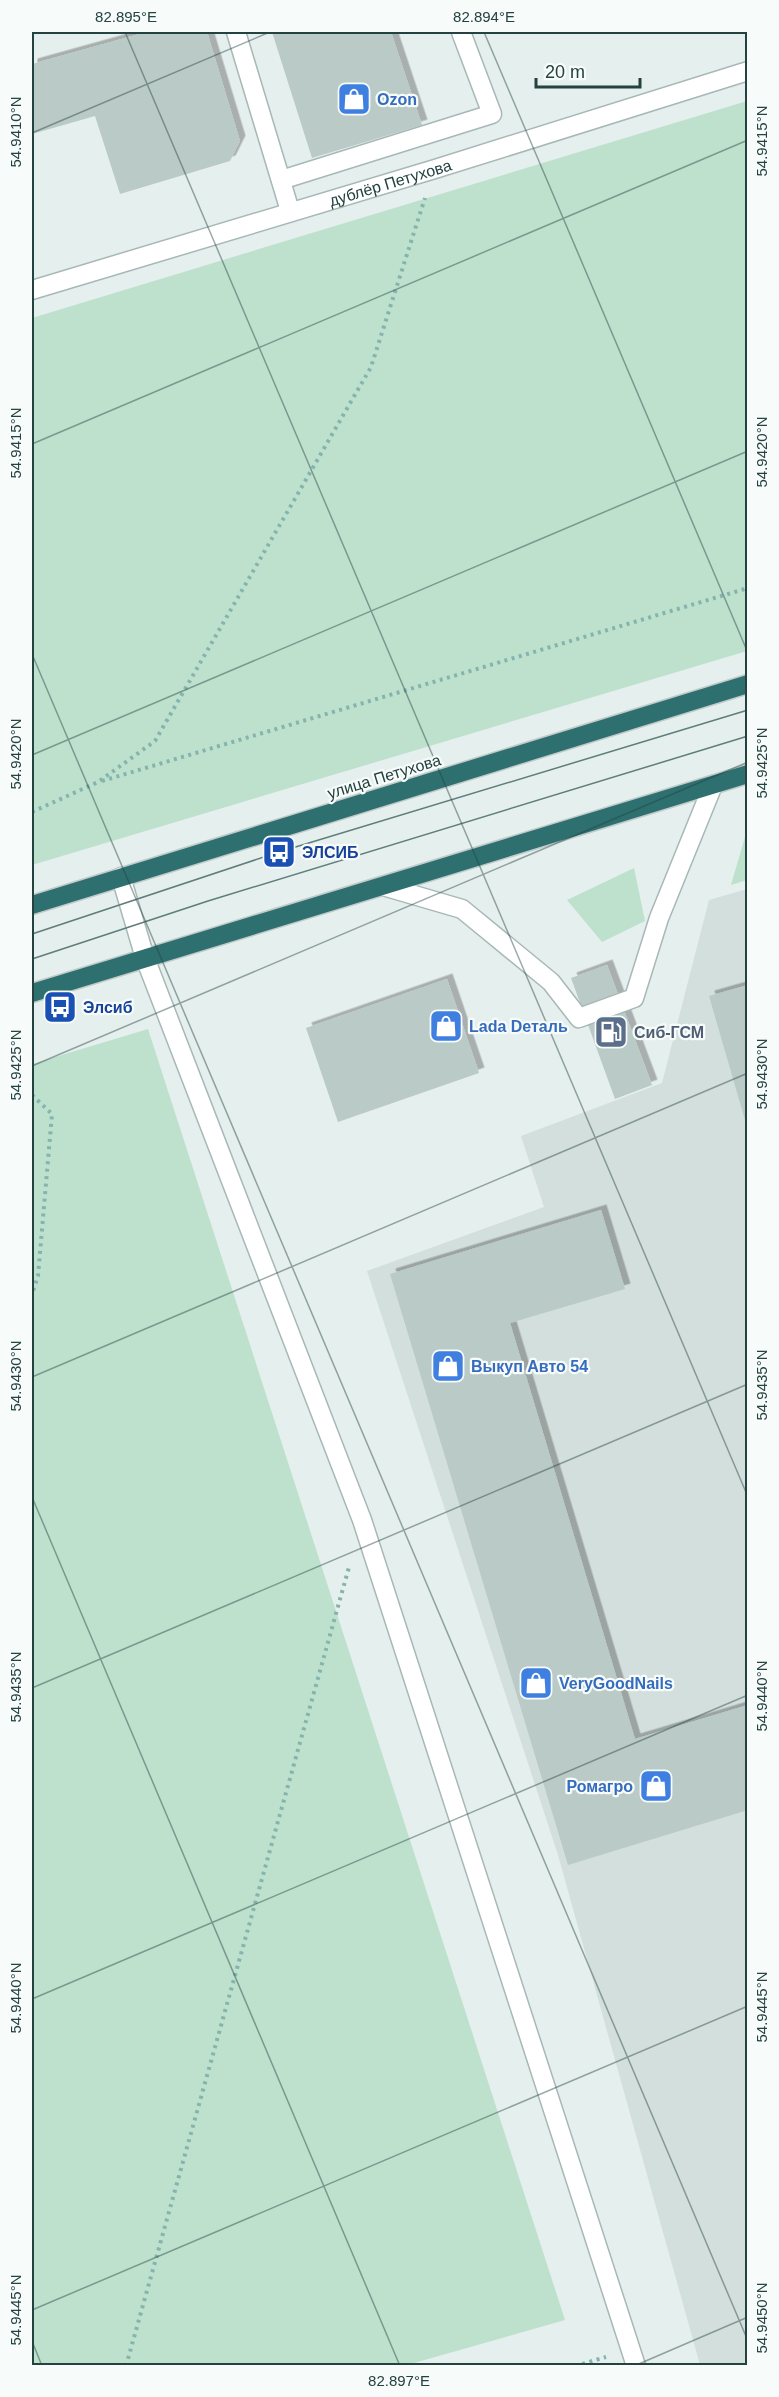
<svg xmlns="http://www.w3.org/2000/svg" width="779" height="2397" viewBox="0 0 779 2397" font-family="Arial,sans-serif">
<style>
.built{fill:#d3dfdc}
.green{fill:#bee1ce}
.building{fill:#bacac6;filter:url(#shadow)}
.lines{fill:none;stroke-linecap:round;stroke-linejoin:round}
.minor-casing{stroke:#a7b8b6;stroke-width:21}
.highway-casing{stroke:#c1caca;stroke-width:21}
.path{stroke:#85b4ae;stroke-width:4;stroke-dasharray:3 4.5;stroke-linecap:butt}
.minor{stroke:#fff;stroke-width:18}
.highway{stroke:#2d706f;stroke-width:18}
.tram{stroke:#5e7d7b;stroke-width:1.5}
.ticks{fill:none;stroke:#234240;stroke-width:1.5;stroke-opacity:0.45}
.labels{text-anchor:middle;stroke-width:4.5;stroke-linejoin:round;paint-order:stroke}
.shop-label{font-size:16px;font-weight:bold;fill:#366cbe;stroke:#f7fbfa;text-anchor:start}
.street-label{font-size:16px;fill:#234240;stroke:#f7fbfa}
.transit-label{font-size:16px;font-weight:bold;fill:#164399;stroke:#f7fbfa;text-anchor:start}
.service-label{font-size:16px;font-weight:bold;fill:#4e5e75;stroke:#f7fbfa;text-anchor:start}
.neatline{fill:none;stroke:#234240;stroke-width:2}
.ticks-label{font-size:15px;text-anchor:middle;fill:#234240}
</style>
<defs>
<filter id="shadow"><feDropShadow dx="5.5" dy="-5.5" stdDeviation="0" flood-color="#0004"/></filter>
</defs>
<rect width="100%" height="100%" fill="#e5efed"/>
<!-- built -->
<polygon class="built" points="747,889 747,2365 700,2365 558,1855 367,1271 544,1207 521,1136 662,1083 709,900"/>
<!-- green -->
<g class="green">
<polygon points="747,101 747,651 32,865 32,318"/>
<polygon points="747,830 747,880 731,885"/>
<polygon points="634,868 645,921 602,942 567,900"/>
<polygon points="148,1029 565,2320 407,2365 32,2365 32,1064"/>
</g>
<!-- building -->
<g class="building">
<polygon points="147,32 207,32 240,141 230,161 120,194 95,116 32,134 32,64"/>
<polygon points="272,32 391,32 422,125 312,158"/>
<polygon points="607,965 652,1085 615,1099 571,978"/>
<polygon points="447,979 479,1073 338,1122 306,1028"/>
<polygon points="748,985 748,1127 747,1127 709,996"/>
<polygon points="601,1210 625,1289 510,1323 635,1739 748,1705 748,1810 568,1865 390,1274"/>
</g>
<g class="lines">
<defs>
<g id="minor">
<polyline points="236,32 290,211"/>
<polyline points="281,180 492,114 461,32"/>
<path id="s1" d="M32,290L435,169L748,71"/>
<polyline points="121,877 145,958 362,1520 636,2366"/>
<polyline points="383,886 462,909 551,982 579,1018 634,998 659,918 713,785"/>
</g>
<g id="highway">
<polyline points="32,905 748,684"/>
<polyline points="32,993 748,774"/>
</g>
</defs>
<!-- minor casing -->
<use href="#minor" class="minor-casing"/>
<!-- highway casing -->
<use href="#highway" class="highway-casing"/>
<!-- path -->
<g class="path">
<polyline points="102,781 748,588"/>
<polyline points="32,812 98,782 155,741 371,367 425,198"/>
<polyline points="32,1095 52,1114 38,1276 32,1294"/>
<polyline points="126,2366 349,1567"/>
<polyline points="575,2366 606,2357"/>
</g>
<!-- minor -->
<use href="#minor" class="minor"/>
<!-- highway -->
<use href="#highway" class="highway"/>
<!-- tram -->
<g class="tram">
<polyline points="32,934 279,852 748,710"/>
<polyline points="32,959 208,901 748,736"/>
</g>
</g>
<!-- ticks -->
<path class="ticks" d="M125,32L748,1497M484,32L748,653M32,133L270,32M32,444L748,140M32,654L748,2341M32,755L748,451M32,1066L748,762M32,1377L748,1073M32,1497L400,2366M32,1688L748,1384M32,1999L748,1695M32,2310L748,2006M32,2341L42,2366M634,2366L748,2317"/>
<!-- icons -->
<defs>
<symbol id="shop-square" viewBox="-11 -11 22 22"><rect x="-9" y="-9" width="18" height="18" rx="4" fill="#3f7fe0" stroke="#f7fbfa"/><path d="M-5-2.5h2.3a2.7 3.5 0 0 1 5.4 0H5L5.5 6h-11ZM-1.5-2.5h3a1.5 2.3 0 0 0-3 0Z" fill="#fff"/></symbol>
<symbol id="bus-square" viewBox="-11 -11 22 22"><rect x="-9" y="-9" width="18" height="18" rx="4" fill="#1a4fb4" stroke="#f7fbfa"/><path d="M-5-6H5V4H4V6H2V4H-2V6H-4V4H-5ZM-3.5-4V0h7V-4ZM-3.5 1.2v1.5H-2V1.2ZM2 1.2v1.5H3.5V1.2Z" fill="#fff"/></symbol>
<symbol id="fuel-square" viewBox="-11 -11 22 22"><rect x="-9" y="-9" width="18" height="18" rx="4" fill="#5c6f8a" stroke="#f7fbfa"/><path d="M-5.5-6h7V0h2V4h1.3V-2.5L3-4.5l.8-.8L6-3V5H2.5V1h-1V6h-7ZM-4.2-4.7v3.2H.2V-4.7Z" fill="#fff"/></symbol>
</defs>
<g fill-rule="evenodd">
<use href="#shop-square" x="335" y="80" width="38" height="38"/>
<use href="#bus-square" x="260" y="833" width="38" height="38"/>
<use href="#bus-square" x="41" y="988" width="38" height="38"/>
<use href="#shop-square" x="427" y="1007" width="38" height="38"/>
<use href="#fuel-square" x="592" y="1013" width="38" height="38"/>
<use href="#shop-square" x="429" y="1347" width="38" height="38"/>
<use href="#shop-square" x="517" y="1664" width="38" height="38"/>
<use href="#shop-square" x="637" y="1767" width="38" height="38"/>
</g>
<g class="labels">
<!-- shop labels -->
<g class="shop-label">
<text x="377" y="105">Ozon</text>
<text x="469" y="1032">Lada Dеталь</text>
<text x="471" y="1372">Выкуп Авто 54</text>
<text x="559" y="1689">VeryGoodNails</text>
<text x="633" y="1792" text-anchor="end">Ромагро</text>
</g>
<!-- street labels -->
<g class="street-label">
<text dy="6" stroke="none"><textPath href="#s1" startOffset="374">дублёр Петухова</textPath></text>
<text transform="translate(384 776) rotate(-17)" y="6">улица Петухова</text>
</g>
<!-- transit labels -->
<g class="transit-label">
<text x="302" y="858">ЭЛСИБ</text>
<text x="83" y="1013">Элсиб</text>
</g>
<!-- service labels -->
<g class="service-label">
<text x="634" y="1038">Сиб-ГСМ</text>
</g>
</g>
<!-- border -->
<rect width="779" height="2397" fill="none" stroke="#f7fbfa" stroke-width="66"/>
<!-- scale -->
<path d="M536 78v9h104v-9" fill="none" stroke="#234240" stroke-width="3"/>
<text x="545" y="78" font-size="18" fill="#234240" stroke="#f7fbfa" stroke-width="4.5" paint-order="stroke">20 m</text>
<rect x="33" y="33" width="713" height="2331" class="neatline"/>
<g class="ticks-label">
<text x="126" y="22">82.895°E</text>
<text x="484" y="22">82.894°E</text>
<text transform="translate(16 132) rotate(-90)" y="5">54.9410°N</text>
<text transform="translate(762 141) rotate(-90)" y="5">54.9415°N</text>
<text transform="translate(16 443) rotate(-90)" y="5">54.9415°N</text>
<text transform="translate(762 452) rotate(-90)" y="5">54.9420°N</text>
<text transform="translate(16 754) rotate(-90)" y="5">54.9420°N</text>
<text transform="translate(762 763) rotate(-90)" y="5">54.9425°N</text>
<text transform="translate(16 1065) rotate(-90)" y="5">54.9425°N</text>
<text transform="translate(762 1074) rotate(-90)" y="5">54.9430°N</text>
<text transform="translate(16 1376) rotate(-90)" y="5">54.9430°N</text>
<text transform="translate(762 1385) rotate(-90)" y="5">54.9435°N</text>
<text transform="translate(16 1687) rotate(-90)" y="5">54.9435°N</text>
<text transform="translate(762 1696) rotate(-90)" y="5">54.9440°N</text>
<text transform="translate(16 1998) rotate(-90)" y="5">54.9440°N</text>
<text transform="translate(762 2007) rotate(-90)" y="5">54.9445°N</text>
<text transform="translate(16 2310) rotate(-90)" y="5">54.9445°N</text>
<text transform="translate(762 2318) rotate(-90)" y="5">54.9450°N</text>
<text x="399" y="2386">82.897°E</text>
</g>
</svg>
